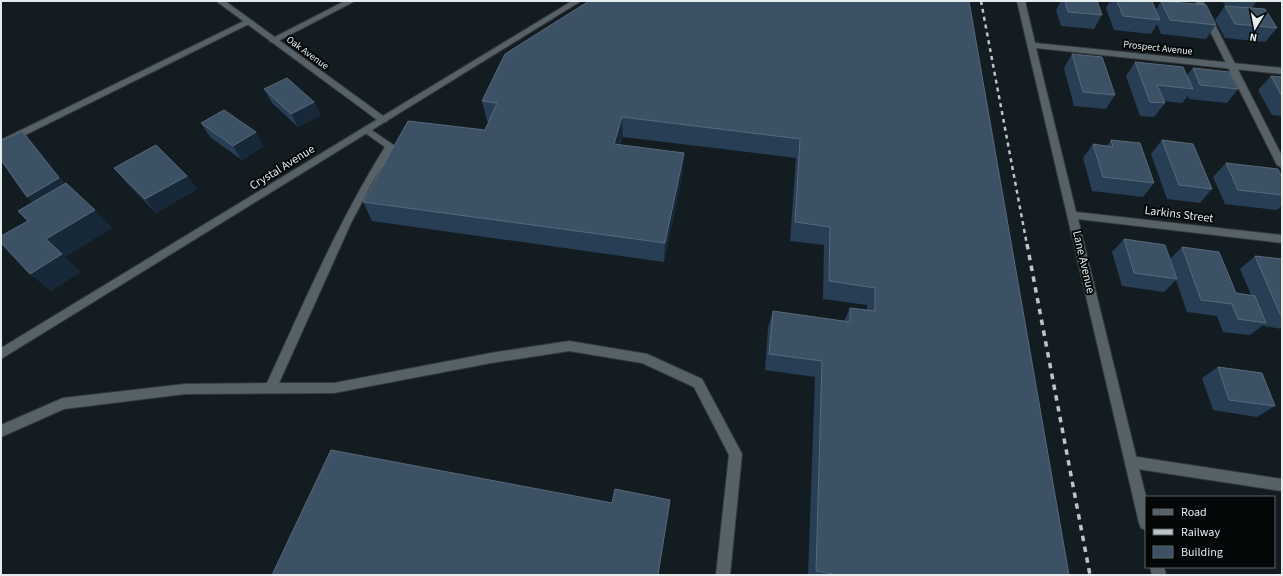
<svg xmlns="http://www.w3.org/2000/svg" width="1283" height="576" viewBox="0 0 1283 576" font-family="'Source Sans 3',sans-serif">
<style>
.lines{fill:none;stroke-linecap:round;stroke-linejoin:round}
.service-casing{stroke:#34393c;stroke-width:2}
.minor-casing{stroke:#34393c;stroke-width:2}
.tertiary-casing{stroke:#34393c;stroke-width:2}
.service{fill:#566267;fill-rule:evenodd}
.minor{fill:#566267;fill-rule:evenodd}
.tertiary{fill:#566267;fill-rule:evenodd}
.rail-far1{stroke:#bec5c8;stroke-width:2.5;stroke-dasharray:4 4;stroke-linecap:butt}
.rail{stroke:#bec5c8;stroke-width:3.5;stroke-dasharray:5.5 5.5;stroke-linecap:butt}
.wall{fill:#283e55}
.shaded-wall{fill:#172939}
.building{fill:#3d5165;stroke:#57697a}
.labels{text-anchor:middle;stroke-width:4;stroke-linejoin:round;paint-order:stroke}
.far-street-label{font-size:10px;fill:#e5ecee;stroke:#040708}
.street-label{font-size:12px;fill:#e5ecee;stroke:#040708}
</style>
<rect width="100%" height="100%" fill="#131d21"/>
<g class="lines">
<defs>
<g id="service">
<polygon points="345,1 355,1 276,42 270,42 269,40"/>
<polygon points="1195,1 1203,1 1282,156 1282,168 1277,165"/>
<polygon points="246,20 249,20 253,22 1,147 1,140"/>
<path d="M367,127L395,146L372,183L351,223L279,383H334L491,353L569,341L647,354L702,379L742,454L730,575H716L729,455L694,387L642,363L569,351L491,363L334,393L185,394L64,409L1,437V425L63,398L185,384L267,383C304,303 338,222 385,147L364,132L362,130Z"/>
<polygon points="1131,456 1282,479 1282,491 1131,468 1126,466 1125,462 1126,458"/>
</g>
<g id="minor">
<polygon points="216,1 225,1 386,118 388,120 386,122 380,122"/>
<polygon points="1017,1 1025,1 1035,43 1282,68 1282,74 1036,48 1076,212 1282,235 1282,243 1078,219 1146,497 1146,530 1141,528 1139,523"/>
<polygon points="1150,567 1164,567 1166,575 1152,575"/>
</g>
<polygon id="tertiary" points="572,1 581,1 1,359 1,348"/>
</defs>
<!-- service casing -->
<use href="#service" class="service-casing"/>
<!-- minor casing -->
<use href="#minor" class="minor-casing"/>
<!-- tertiary casing -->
<use href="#tertiary" class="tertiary-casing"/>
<!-- service -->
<use href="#service" class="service"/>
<!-- minor -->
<use href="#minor" class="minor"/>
<!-- tertiary -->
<use href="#tertiary" class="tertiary"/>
<!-- rail-far1 -->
<polyline class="rail-far1" points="981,1 1027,245"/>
<!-- rail -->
<polyline class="rail" points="1027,244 1090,575"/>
</g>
<!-- wall -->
<g class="wall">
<polygon points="969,1 1069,575 808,575 815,377 765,370 768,328 773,311 844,321 850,308 867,310 867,305 823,299 824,245 790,241 796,158 623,137 620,145 683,172 664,262 372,221 363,202 485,130 489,121 487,121 482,101"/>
<polygon points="1061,1 1097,1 1102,15 1094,29 1061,26 1056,10"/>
<polygon points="1110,1 1152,1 1156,10 1161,1 1216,25 1206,39 1161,34 1157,24 1151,34 1114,30 1106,8"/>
<polygon points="1222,1 1257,1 1252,8 1277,28 1265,42 1225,38 1215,20 1225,6"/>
<polygon points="1072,54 1115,95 1106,109 1074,106 1064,68"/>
<polygon points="1135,62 1187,75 1193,68 1238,89 1227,103 1189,99 1188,96 1182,103 1164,101 1165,103 1154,117 1140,116 1126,76"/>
<polygon points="1271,76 1282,77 1282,116 1272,115 1258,90"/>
<polygon points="264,89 314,102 321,115 298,127 272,103"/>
<polygon points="201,123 264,146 242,160 210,137"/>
<polygon points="1111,140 1154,183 1143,197 1092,191 1083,158 1093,144 1107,146"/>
<polygon points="1162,140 1212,189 1200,203 1167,199 1151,154"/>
<polygon points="1226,163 1282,177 1282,205 1277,210 1225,204 1213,177"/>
<polygon points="114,168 187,176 197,189 156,213 125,181"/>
<polygon points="1124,239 1170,259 1182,247 1236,293 1251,295 1240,269 1255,256 1282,259 1282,329 1264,326 1263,325 1250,335 1223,332 1217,316 1187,312 1176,280 1164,292 1122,286 1112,252"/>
<polygon points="1218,367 1275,406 1257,417 1213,410 1202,378"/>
</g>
<!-- shaded-wall -->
<g class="shaded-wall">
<polygon points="314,102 321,115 298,127 291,114"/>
<polygon points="622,117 623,137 615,163 614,144"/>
<polygon points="22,131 35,145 72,192 40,210 27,197"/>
<polygon points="256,132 264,146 242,160 233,146"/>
<polygon points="684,153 683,172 664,262 665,243"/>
<polygon points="187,176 197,189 156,213 145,199"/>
<polygon points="95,210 112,228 65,257 81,272 51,291 30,274 46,239"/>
<polygon points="670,500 669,512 658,575"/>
</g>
<!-- building -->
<g class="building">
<polygon points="589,1 969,1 1069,575 839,575 816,571 822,361 769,354 773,311 850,322 850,308 875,311 875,288 829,281 830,227 795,222 800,139 622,117 614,144 684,153 665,243 363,202 408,121 485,130 497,103 482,101 505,54"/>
<polygon points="1065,1 1097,1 1102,15 1068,12"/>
<polygon points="1117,1 1152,1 1160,20 1123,16"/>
<polygon points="1161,1 1206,5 1216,25 1170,20"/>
<polygon points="1225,6 1265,9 1277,28 1235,24"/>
<polygon points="1072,54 1102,57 1115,95 1083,92"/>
<polygon points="1135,62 1183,67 1193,89 1157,85 1165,103 1150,102"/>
<polygon points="1193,68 1230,72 1238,89 1200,85"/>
<polygon points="1271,76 1282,77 1282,96"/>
<polygon points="287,78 314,102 291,114 264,89"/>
<polygon points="224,110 256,132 233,146 201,123"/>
<polygon points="22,131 59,178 27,197 1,160 1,141"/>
<polygon points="1111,140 1140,143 1154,183 1103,177 1093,144 1113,147"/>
<polygon points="1162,140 1193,144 1212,189 1179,185"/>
<polygon points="156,145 187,176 145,199 114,168"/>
<polygon points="1226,163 1278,169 1282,177 1282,195 1238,190"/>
<polygon points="66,183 95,210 46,239 62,254 30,274 1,243 1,236 28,221 18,211"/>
<polygon points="1124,239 1165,245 1177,279 1134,273"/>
<polygon points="1182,247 1219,252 1236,293 1255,296 1266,323 1238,319 1232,304 1201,300"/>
<polygon points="1255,256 1282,259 1282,314 1280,314"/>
<polygon points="1218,367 1262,373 1275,406 1229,400"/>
<polygon points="331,450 612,503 615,489 670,500 658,575 272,575"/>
</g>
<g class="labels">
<!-- far-street labels -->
<g class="far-street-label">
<text transform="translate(1158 47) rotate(6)" y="4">Prospect Avenue</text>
<text transform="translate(308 52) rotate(36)" y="4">Oak Avenue</text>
</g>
<!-- street labels -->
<g class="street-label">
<text transform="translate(282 167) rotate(-32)" y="4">Crystal Avenue</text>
<text transform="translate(1179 214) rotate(7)" y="4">Larkins Street</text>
<text transform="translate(1084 262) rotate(77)" y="4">Lane Avenue</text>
</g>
</g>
<!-- border -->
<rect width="1283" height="576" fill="none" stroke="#e5ecee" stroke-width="4"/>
<!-- legend -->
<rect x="1145" y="496" width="130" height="72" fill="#040708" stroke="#5e6364"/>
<rect x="1153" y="509" width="20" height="6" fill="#566267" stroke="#5e6364"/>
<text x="1181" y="516" font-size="12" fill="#e5ecee">Road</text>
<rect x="1153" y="529" width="20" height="6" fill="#bec5c8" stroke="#5e6364"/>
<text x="1181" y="536" font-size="12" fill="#e5ecee">Railway</text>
<rect x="1153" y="546" width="20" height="12" fill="#3d5165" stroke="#5e6364"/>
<text x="1181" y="556" font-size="12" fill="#e5ecee">Building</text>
<!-- north arrow -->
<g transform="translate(1255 28) rotate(190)" stroke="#040708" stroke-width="3" paint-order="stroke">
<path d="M0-3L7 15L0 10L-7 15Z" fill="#e5ecee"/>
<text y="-6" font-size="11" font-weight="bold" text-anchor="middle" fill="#e5ecee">N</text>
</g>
</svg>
